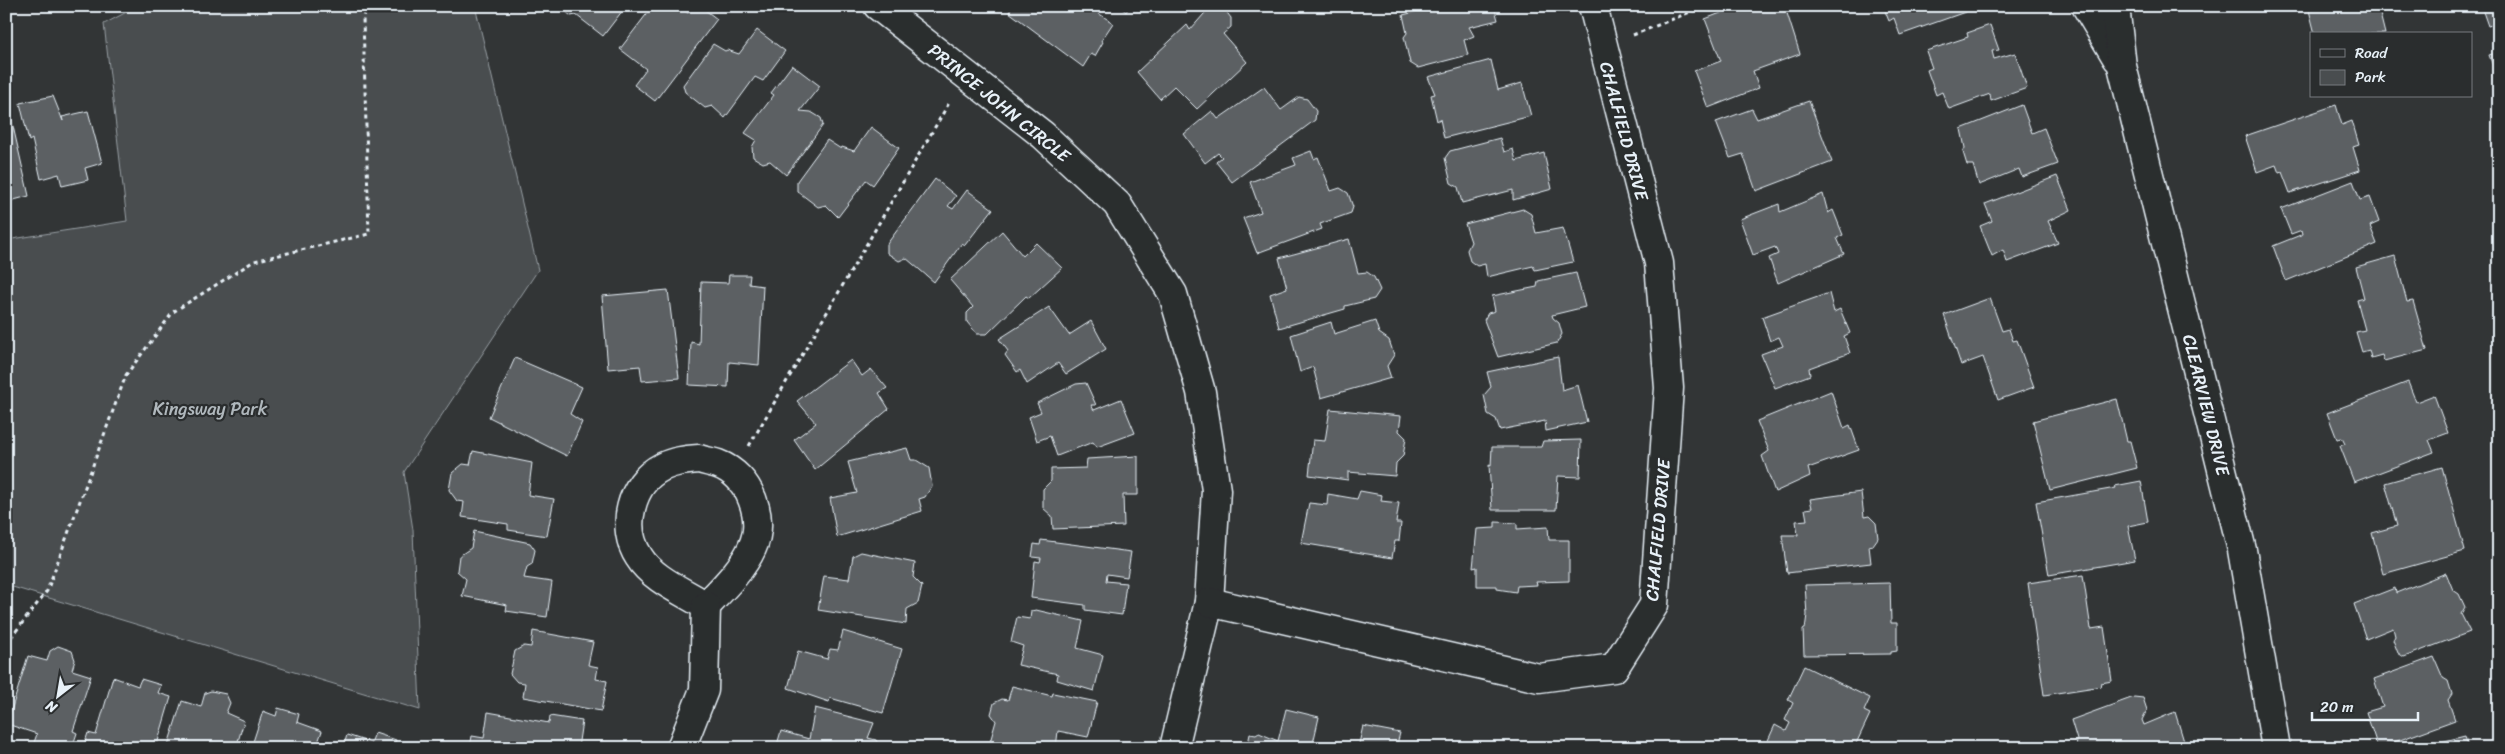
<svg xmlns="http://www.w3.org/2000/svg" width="2505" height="754" viewBox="0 0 2505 754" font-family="Sriracha,sans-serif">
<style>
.green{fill:#494d4f;stroke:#989fa4}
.building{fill:#5c6063;stroke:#e8f1f8}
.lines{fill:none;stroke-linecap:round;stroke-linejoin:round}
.minor-casing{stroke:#e8f1f8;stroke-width:31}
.path{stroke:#e8f1f8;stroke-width:3;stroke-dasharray:4 4;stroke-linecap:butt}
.minor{stroke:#2a2d2e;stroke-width:28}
.labels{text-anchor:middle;stroke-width:4.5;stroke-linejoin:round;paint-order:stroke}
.street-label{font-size:18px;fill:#e8f1f8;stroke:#2a2d2e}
.park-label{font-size:18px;fill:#b0b8bd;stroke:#2a2d2e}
</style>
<rect width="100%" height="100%" fill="#323536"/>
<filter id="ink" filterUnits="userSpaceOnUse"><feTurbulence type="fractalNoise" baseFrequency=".02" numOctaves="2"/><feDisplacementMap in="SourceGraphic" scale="10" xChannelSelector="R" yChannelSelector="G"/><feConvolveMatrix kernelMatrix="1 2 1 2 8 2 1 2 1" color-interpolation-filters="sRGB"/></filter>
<g filter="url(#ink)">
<!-- green -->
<polygon class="green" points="138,6 475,6 538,270 404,472 413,530 420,710 6,585 6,240 127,221 104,24"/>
<!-- building -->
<g class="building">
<polygon points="559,6 626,6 603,36 576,15 571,16"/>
<polygon points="650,6 686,6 683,10 688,13 693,6 700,6 717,19 655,101 634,85 646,69 620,49 652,7"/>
<polygon points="1013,6 1102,6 1098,13 1113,23 1101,41 1103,42 1095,56 1091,54 1083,67 1009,12"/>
<polygon points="1119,6 1130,6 1126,12"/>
<polygon points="1211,6 1222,6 1231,18 1231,27 1223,34 1247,62 1197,109 1174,86 1160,99 1137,72 1187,25 1190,30"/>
<polygon points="1437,6 1494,6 1498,20 1469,27 1474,36 1464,40 1468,55 1418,68 1410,63 1404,37 1407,33 1403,15"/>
<polygon points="1739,6 1781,6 1783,12 1786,10 1800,54 1753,71 1759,88 1708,108 1694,71 1721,61 1705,19"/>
<polygon points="1883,6 1966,6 1968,11 1900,35 1894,18 1889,21"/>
<polygon points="2323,6 2378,6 2385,34 2315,34 2309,10"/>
<polygon points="2481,6 2499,6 2499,23 2488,26"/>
<polygon points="1990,25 1999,50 1992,51 1994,59 2015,53 2027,88 1991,101 1990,94 1949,109 1942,92 1936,95 1927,70 1932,68 1926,51 1968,37 1967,33"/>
<polygon points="757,30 785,51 763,81 755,77 725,118 712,106 705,108 685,92 683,85 713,44 725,51 727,50 739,54"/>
<polygon points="2499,52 2499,82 2489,55"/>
<polygon points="1491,60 1498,90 1522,83 1531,116 1444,138 1440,119 1437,121 1431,95 1435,94 1428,77"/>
<polygon points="792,65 820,86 800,111 811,112 821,118 823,125 786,175 770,161 763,163 753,157 752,147 756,140 745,133 774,95 771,93"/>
<polygon points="1264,87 1281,110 1299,97 1307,99 1316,111 1315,120 1232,182 1216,162 1222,157 1218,153 1205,163 1184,134 1212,111 1218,119"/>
<polygon points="53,96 63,121 62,117 88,111 102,163 85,168 88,180 62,186 59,174 41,179 32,139 29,141 20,103"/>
<polygon points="1809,101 1832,162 1756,191 1743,154 1730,158 1716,122 1752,109 1757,119"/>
<polygon points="2022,105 2032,133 2044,128 2058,164 2022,177 2019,169 1979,185 1973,165 1967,165 1963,152 1965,148 1961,129"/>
<polygon points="2336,105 2342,125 2352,121 2359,145 2353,147 2360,170 2290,193 2282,172 2279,173 2276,165 2257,172 2245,136"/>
<polygon points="6,109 9,109 29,196 6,202"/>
<polygon points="871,127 899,148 873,185 866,180 838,217 826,205 818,207 797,191 797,181 827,140 841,149 842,147 854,151"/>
<polygon points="1500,138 1504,152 1513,149 1516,161 1544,153 1552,189 1513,200 1513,190 1462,203 1458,187 1451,183 1445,158 1450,151"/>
<polygon points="1311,151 1314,159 1318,157 1331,191 1340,188 1348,193 1353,207 1351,213 1320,224 1322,229 1257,253 1243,218 1261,212 1250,182 1296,165 1293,158"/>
<polygon points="2057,176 2071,210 2048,221 2058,243 2007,262 2003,250 1992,256 1980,226 1992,221 1985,204"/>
<polygon points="935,179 956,196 948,206 953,209 967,190 993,209 965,245 962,243 934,282 906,258 899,261 887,253 887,244"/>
<polygon points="2353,181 2360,200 2370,197 2379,222 2370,226 2377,244 2286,281 2273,246 2303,234 2302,230 2291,234 2281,209"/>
<polygon points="1823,194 1828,213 1833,210 1843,235 1837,238 1844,254 1778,283 1769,258 1778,254 1775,247 1753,255 1740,219 1779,204 1780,212"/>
<polygon points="1523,209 1531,214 1536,233 1563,228 1573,262 1535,270 1533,266 1487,277 1485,264 1477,266 1470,261 1467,250 1471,242 1465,224"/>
<polygon points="1002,231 1023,256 1036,243 1062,268 1029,298 1026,296 987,334 977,334 967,322 967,313 973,307 950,280"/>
<polygon points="1349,239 1358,273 1367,272 1374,277 1380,290 1374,299 1345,306 1345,309 1279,328 1270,294 1287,288 1279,258"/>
<polygon points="2395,256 2407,302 2413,301 2427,350 2384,361 2382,355 2371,358 2369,350 2362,352 2356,332 2365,330 2357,300 2364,298 2356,267"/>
<polygon points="1576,273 1585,307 1552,315 1553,318 1559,323 1562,334 1557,343 1498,357 1484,320 1488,313 1495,311 1492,296 1537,287 1538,281"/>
<polygon points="729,275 750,275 749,284 763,286 759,365 729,362 728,387 689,385 691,342 699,344 701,282 728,283"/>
<polygon points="668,290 679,378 642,381 640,366 608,369 602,296"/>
<polygon points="1829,293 1834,312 1840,309 1850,333 1844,336 1850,353 1809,368 1810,375 1775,388 1761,354 1783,346 1779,337 1770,341 1762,317"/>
<polygon points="1990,298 2002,331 2009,329 2013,341 2017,340 2034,387 1998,400 1983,357 1961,365 1944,315"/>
<polygon points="1049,307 1069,335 1091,321 1106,349 1066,374 1058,363 1027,384 1020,370 1017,372 1005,355 1008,351 999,339"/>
<polygon points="1375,321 1379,333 1389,340 1394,355 1387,366 1391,378 1321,398 1313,367 1300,372 1291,335 1331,322 1334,334"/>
<polygon points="1558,357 1562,390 1578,385 1587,422 1546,431 1545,421 1500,430 1496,419 1488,414 1484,395 1491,387 1487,372"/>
<polygon points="515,358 582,387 570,414 582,422 567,456 489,417"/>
<polygon points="851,360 862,376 871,369 887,388 879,393 889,409 815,470 794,440 816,423 797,401"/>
<polygon points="2408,382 2416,402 2434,395 2448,433 2429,440 2434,452 2354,482 2340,446 2345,444 2342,438 2337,439 2327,413"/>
<polygon points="1086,383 1096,405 1091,405 1094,410 1121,399 1135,433 1097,447 1093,442 1057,456 1050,436 1037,441 1029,417 1041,412 1037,403 1076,384"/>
<polygon points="1831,391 1844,428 1850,425 1859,450 1808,468 1810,476 1775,492 1762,456 1769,451 1757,421"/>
<polygon points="2117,399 2127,441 2130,441 2137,468 2050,490 2033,421"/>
<polygon points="1330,409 1401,416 1399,431 1406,438 1403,456 1396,463 1395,476 1348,472 1348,480 1309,475 1313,440 1325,441"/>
<polygon points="1581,440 1580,477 1558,476 1556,510 1492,510 1489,465 1491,466 1492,447 1541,447 1543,441"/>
<polygon points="907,448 911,460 916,460 929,468 932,486 925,497 919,499 922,511 837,537 830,498 857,493 848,462"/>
<polygon points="473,451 532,463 528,495 554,499 547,536 508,530 508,524 462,517 464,502 457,501 449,490 452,473 463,464 470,465"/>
<polygon points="1138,456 1138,495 1123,495 1124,526 1053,529 1052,516 1043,508 1043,489 1051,481 1051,469 1086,468 1087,459"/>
<polygon points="2442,467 2465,551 2383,574 2372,533 2397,526 2385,483"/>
<polygon points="2141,481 2148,522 2128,526 2135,560 2049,575 2036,502 2116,488 2115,486"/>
<polygon points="1360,491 1382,495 1381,501 1399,503 1396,523 1401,523 1399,541 1395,541 1392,558 1301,543 1309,503 1327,505 1328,494 1357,499"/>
<polygon points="1861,492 1864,517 1869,516 1876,523 1878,538 1873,545 1869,546 1871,563 1787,573 1782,535 1798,535 1796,521 1807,520 1805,509 1812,508 1810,499"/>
<polygon points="1495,522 1517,523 1517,529 1548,527 1549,540 1569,540 1569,581 1536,582 1537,585 1517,586 1516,592 1497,589 1497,586 1477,586 1477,567 1473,568 1477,529 1495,528"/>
<polygon points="474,531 530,543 535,550 532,564 527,567 524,578 552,582 547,617 506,611 507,605 462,596 466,579 457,571 459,556 471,548"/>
<polygon points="1041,540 1131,552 1127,577 1107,574 1106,581 1126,583 1122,615 1085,610 1085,605 1031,598 1035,561 1040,562 1041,558 1032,557 1034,544 1040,545"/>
<polygon points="861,552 915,563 913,577 922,586 918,603 907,609 906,624 818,610 824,576 849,579 853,556"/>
<polygon points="2446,573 2453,590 2459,594 2465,607 2461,614 2470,632 2404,657 2398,653 2393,640 2395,636 2393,628 2366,639 2354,604 2395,588 2396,593"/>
<polygon points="2083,575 2091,629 2104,627 2112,681 2101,683 2102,686 2044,695 2028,583"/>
<polygon points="1890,583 1891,623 1897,623 1897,651 1891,652 1891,654 1804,655 1803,629 1805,629 1807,615 1805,585"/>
<polygon points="1036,610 1083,621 1077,648 1103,655 1094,691 1057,680 1058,674 1018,665 1023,646 1011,642 1017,617 1030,619 1031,611"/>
<polygon points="533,631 593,642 588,665 598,667 596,679 607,681 601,711 523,697 525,683 517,682 510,674 515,651 524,646 531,647"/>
<polygon points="843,631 902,649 883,713 830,698 829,702 788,688 798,651 827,659 830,649 838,650"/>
<polygon points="58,646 72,651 75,660 72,670 91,676 73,731 77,733 72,748 32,748 37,734 7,724 28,656 47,661 50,651"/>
<polygon points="2434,657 2443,678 2448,681 2452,694 2448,700 2455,720 2378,748 2366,712 2383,707 2374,679"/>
<polygon points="1804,666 1870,698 1864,711 1870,714 1854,748 1765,747 1775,725 1786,731 1790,723 1785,720 1793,703 1788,700"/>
<polygon points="113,677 138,686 141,679 161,685 158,693 171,697 156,748 83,748 88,733 96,735"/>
<polygon points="1012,686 1052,696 1053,693 1097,702 1088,737 1058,731 1056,748 1013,748 990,742 996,721 991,714 994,703 1002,699 1008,700"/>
<polygon points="211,691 226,694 230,703 226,713 244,721 236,748 167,748 182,701 201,707 205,693"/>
<polygon points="2134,697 2143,698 2147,710 2142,720 2144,725 2175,712 2186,748 2076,748 2077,740 2071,720"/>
<polygon points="278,708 299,714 297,722 322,731 316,748 251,748 263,711 276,716"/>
<polygon points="815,708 874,723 868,738 876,740 880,748 776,748 781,731 809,739"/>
<polygon points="1286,709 1319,717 1312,748 1247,748 1250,734 1256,735 1259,733 1278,741"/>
<polygon points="488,712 549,723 550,716 582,721 578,748 470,748 472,736 484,738"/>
<polygon points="1363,726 1400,733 1396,748 1358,748"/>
<polygon points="375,733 396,740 394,748 343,748 347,735 371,743"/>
<polygon points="2465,736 2468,748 2416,748"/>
</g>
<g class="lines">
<defs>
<g id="minor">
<polyline points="878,6 1043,135 1117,204 1173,294 1201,392 1216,490 1209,602 1174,748"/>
<polyline points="2086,6 2117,58"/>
<polyline points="2115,6 2122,66 2242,550 2276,748"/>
<path d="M699,459C705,461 712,462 718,464C750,476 766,518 752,548C742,570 722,589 706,606C685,592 653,580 639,557C620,528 630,483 662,467C674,461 686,460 699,459Z"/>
<polyline points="1209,602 1539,678 1614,668 1654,605 1669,388 1659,263 1593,6"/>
<polyline points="681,748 704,690 706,606"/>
</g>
</defs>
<!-- minor casing -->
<use href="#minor" class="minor-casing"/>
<!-- path -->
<g class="path">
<polyline points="1633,35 1705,6"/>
<polyline points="749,446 949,103"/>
<polyline points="6,644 47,591 126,375 173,312 254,261 369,234 363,18 366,6"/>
</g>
<!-- minor -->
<use href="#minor" class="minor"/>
</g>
</g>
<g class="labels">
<!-- street labels -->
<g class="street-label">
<text transform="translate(999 103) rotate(39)" y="6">PRINCE JOHN CIRCLE</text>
<text transform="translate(1624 131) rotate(75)" y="6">CHALFIELD DRIVE</text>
<text transform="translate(2206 405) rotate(76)" y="6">CLEARVIEW DRIVE</text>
<text transform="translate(1658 530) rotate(-85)" y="6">CHALFIELD DRIVE</text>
</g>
<!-- park labels -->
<g class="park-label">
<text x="210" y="415">Kingsway Park</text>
</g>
</g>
<!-- margin -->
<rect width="2505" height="754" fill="none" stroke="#2a2d2e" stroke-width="25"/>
<rect x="12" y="12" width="2480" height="729" fill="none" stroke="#e8f1f8" stroke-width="2" filter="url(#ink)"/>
<!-- legend -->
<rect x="2310" y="32" width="162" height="65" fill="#2a2d2e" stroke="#767b7f"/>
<rect x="2320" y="49" width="25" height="8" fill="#2a2d2e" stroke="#767b7f"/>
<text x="2355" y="58" font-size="15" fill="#e8f1f8">Road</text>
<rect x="2320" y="70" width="25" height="15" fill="#494d4f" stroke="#767b7f"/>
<text x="2355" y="82" font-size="15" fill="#e8f1f8">Park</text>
<!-- north arrow -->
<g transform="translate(58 696) rotate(211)" stroke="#2a2d2e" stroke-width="4" paint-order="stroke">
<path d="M0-4L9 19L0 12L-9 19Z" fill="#e8f1f8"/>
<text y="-8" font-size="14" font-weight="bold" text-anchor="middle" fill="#e8f1f8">N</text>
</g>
<!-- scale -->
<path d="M2312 712v8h106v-8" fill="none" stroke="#e8f1f8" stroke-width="2.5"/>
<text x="2320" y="712" font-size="15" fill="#e8f1f8" stroke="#2a2d2e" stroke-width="4" paint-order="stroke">20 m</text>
</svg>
